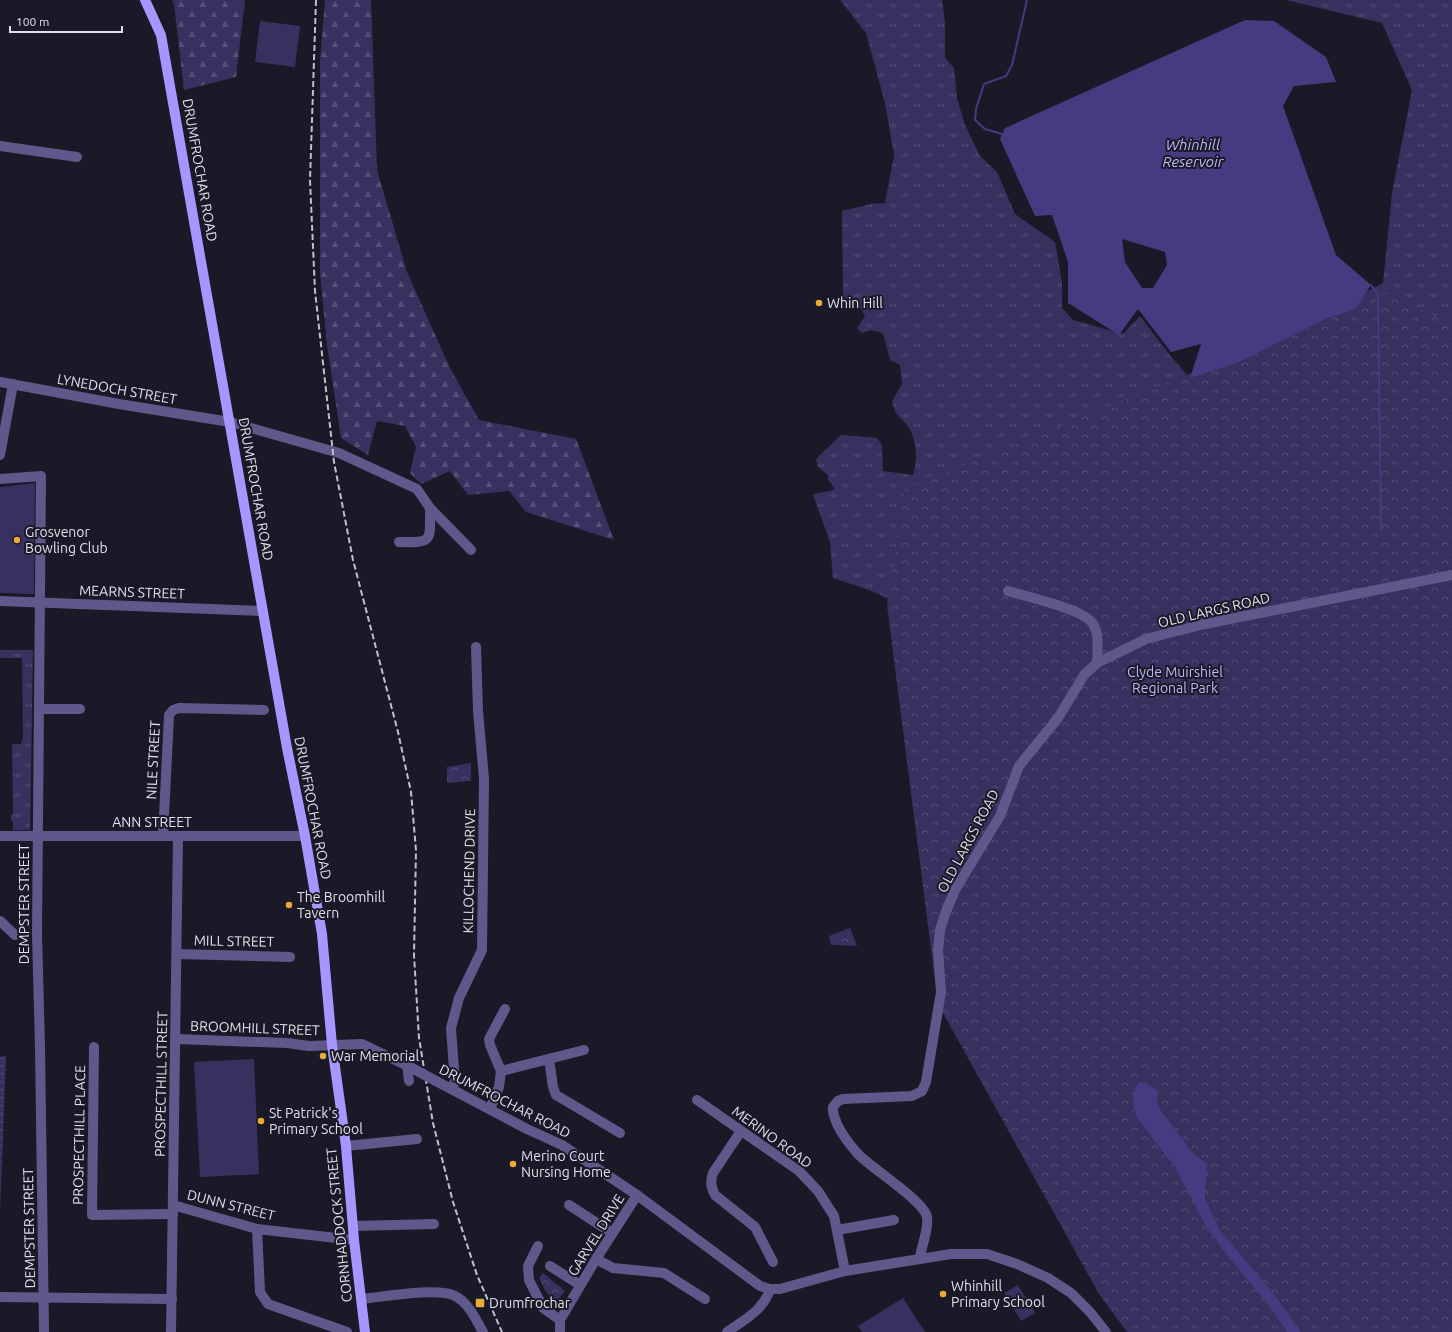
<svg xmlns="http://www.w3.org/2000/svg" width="1452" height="1332" viewBox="0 0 1452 1332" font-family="Ubuntu,sans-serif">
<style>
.grass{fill:url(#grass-tufts)}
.forest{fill:url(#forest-firs)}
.park{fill:url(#park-crowns)}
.garden{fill:url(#garden-dots)}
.pitch{fill:#38315f}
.water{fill:#463a80;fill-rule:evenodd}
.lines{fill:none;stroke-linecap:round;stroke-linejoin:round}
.stream{stroke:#463a80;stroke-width:2}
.minor{stroke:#5f598b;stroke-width:10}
.major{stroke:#a597ff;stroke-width:10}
.rail{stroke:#c0c0ca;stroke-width:2;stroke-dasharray:6 3;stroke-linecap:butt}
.minor-bridge{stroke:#5f598b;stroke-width:10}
.poi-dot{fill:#e9ab38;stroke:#1a1927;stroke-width:1.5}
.labels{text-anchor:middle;stroke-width:4;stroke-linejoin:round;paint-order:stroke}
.street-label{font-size:14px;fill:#e0e0ea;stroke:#1a1927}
.poi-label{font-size:14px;fill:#e0e0ea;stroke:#1a1927;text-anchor:start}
.park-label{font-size:14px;fill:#beb9f7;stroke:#1a1927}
.water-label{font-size:15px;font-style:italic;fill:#bdb8f5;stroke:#1a1927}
</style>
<defs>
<pattern id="grass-tufts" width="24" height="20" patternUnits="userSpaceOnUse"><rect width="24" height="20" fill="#38315f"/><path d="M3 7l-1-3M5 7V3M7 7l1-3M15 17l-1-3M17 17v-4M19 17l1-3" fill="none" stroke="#544f76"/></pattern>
<pattern id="forest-firs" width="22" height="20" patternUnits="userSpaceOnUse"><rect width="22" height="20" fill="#38315f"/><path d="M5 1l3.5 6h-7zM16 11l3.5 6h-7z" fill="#544f76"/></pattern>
<pattern id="park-crowns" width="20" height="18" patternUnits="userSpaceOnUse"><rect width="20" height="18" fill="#38315f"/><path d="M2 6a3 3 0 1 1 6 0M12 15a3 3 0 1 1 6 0" fill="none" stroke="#544f76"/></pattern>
<pattern id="garden-dots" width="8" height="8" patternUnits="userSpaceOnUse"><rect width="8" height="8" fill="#38315f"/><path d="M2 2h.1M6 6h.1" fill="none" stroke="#544f76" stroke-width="1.8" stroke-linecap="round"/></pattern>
</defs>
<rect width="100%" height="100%" fill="#1a1927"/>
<!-- grass -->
<g class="grass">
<path d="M840,0H942L945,23V58L954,68L957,98L965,125L980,156L997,172L1015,214L1055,242L1062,283V308L1073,320L1123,334L1140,316L1169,354L1193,382L1383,283L1392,193L1412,90L1382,23L1286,0H1452V569L901,605L872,591L833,578L830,542L813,495C820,491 827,493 835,489L827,478L829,476L818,467L816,460L819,456L841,435L877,438L882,445L883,471L913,475C918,460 917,436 906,424C897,413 896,417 892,401L902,384L900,365L890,360L883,333L871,330L862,333L857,328L865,316L862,310L843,297L842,211L871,204L885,203L894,155L885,103L866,33Z"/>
<polygon points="0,650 33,650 30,830 13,830 13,822 11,820 11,815 13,814 12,744 21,744 23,737 22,658 0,658"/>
</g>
<!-- forest -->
<g class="forest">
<polygon points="172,0 245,0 236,77 184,90 174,4"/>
<polygon points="325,0 371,0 377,170 407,272 450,368 479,420 576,439 614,540 526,512 509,491 468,495 450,471 421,484 410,473 416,447 405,426 377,421 368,455 341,438 327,345 320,273 320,62"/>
</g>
<!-- park -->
<g class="park">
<polygon points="1391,292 1452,326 1452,1332 1127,1332 1099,1294 938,1004 887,605 905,489"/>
<polygon points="471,763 471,781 447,783 447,767"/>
<polygon points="850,928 857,946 831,945 829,936"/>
<polygon points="543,1273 565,1291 556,1302 546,1292 539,1278"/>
</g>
<!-- garden -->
<polygon class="garden" points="6,1056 0,1211 0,1057"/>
<!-- pitch -->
<g class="pitch">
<polygon points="260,21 300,26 295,67 255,62"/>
<polygon points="35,483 34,594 0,593 0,487"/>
<polygon points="254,1059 259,1174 200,1177 194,1062"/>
<polygon points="1018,1285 1035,1313 1021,1321 1004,1293"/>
<polygon points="903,1298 925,1332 862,1332 858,1326"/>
</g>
<!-- water -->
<g class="water">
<path d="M1245,20L1274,21L1326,57L1336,82L1294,86L1283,106L1336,255L1371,285L1355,309L1323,320L1237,363L1190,378L1201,344L1171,352L1138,309L1119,335L1068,303V262L1052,215L1035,216L1000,139L1005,128ZM1122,239L1165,252L1167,265L1153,288H1142L1125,262Z"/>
<path d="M1138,1082H1141L1158,1090L1157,1102L1159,1108L1192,1152L1207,1164L1205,1199L1219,1229L1275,1296L1301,1332H1287L1272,1309L1227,1255L1207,1228L1175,1167L1138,1119C1132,1103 1131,1097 1138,1082Z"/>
</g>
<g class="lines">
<!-- stream -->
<g class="stream">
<polyline points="1002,134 985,129 975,120 976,109 984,84 1006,76 1012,65 1027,0"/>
<polyline points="1371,285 1378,295 1381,530"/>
</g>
<!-- minor -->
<g class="minor">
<polyline points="0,146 77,157"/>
<polyline points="0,382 119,404 230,422 339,453 417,489 430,508 471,550"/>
<polyline points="0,455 13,384"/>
<polyline points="0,479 41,476 37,934 40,1047 44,1332"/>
<path d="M399,542C434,543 430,541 430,508"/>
<path d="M1008,591C1027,597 1084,609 1093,624C1100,635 1097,651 1097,663"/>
<polyline points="0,601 263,611"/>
<polyline points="39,709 80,709"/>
<polyline points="0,836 305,836"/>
<polyline points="163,836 169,715 173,710 179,708 264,710"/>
<polyline points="0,921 15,935"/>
<polyline points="177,954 290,957"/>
<polyline points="176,1039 287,1043 309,1046 362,1044 410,1067"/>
<polyline points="94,1047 92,1215 173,1214"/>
<polyline points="549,1059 553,1087 556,1095 620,1133"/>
<polyline points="407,1065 409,1081"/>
<polyline points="501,1071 584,1050"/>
<polyline points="436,1081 527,1129 562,1145 637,1195 760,1286 770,1289 780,1289 845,1271 951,1254 987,1254 1017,1264 1048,1278 1071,1293 1090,1312 1106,1332"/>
<polyline points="450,1088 455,1083 451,1028 459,998 482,950 484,779 478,711 476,647"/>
<polyline points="697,1100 799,1171 818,1191 834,1216 845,1271"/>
<polyline points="490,1109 499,1087 501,1071 490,1045 489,1039 505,1009"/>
<path d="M741,1131L713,1173C710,1182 711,1187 715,1195L755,1227L773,1262"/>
<polyline points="346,1146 417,1139"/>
<polyline points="173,1205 257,1229 354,1240"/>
<polyline points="569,1205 612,1233"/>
<polyline points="353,1226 434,1224"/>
<polyline points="257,1229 260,1292 268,1304 347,1332"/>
<polyline points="837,1230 894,1220"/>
<polyline points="538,1246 528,1266 529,1280 543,1308 560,1320"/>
<polyline points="596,1259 613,1268 664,1273 705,1299"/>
<path d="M920,1259C921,1245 929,1231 927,1217C924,1201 871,1168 858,1154C850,1145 842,1135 837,1124C835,1118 832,1113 833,1107L838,1101L843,1099L912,1096L922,1091L926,1082L941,992L938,950L940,930L945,914L955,890L1000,816L1019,766L1058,718L1084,675L1097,663L1146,639L1200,625L1452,575"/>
<polyline points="550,1266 580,1285"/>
<polyline points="0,1297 172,1299"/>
<path d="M361,1299C383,1297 437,1287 455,1296C469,1303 476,1320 483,1332"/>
<polyline points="171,1332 178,836"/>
<polyline points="560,1332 560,1320 596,1259 637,1195"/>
<path d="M727,1332C744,1320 764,1310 770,1289"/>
</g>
<!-- major -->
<polyline class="major" points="145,0 161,35 287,748 305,836 322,934 332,1045 346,1146 354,1240 365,1332"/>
<!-- rail -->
<polyline class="rail" points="316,0 310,180 315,291 334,462 353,560 398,732 411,792 416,850 414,955 419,1038 433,1123 453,1202 477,1275 502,1332"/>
<!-- minor-bridge -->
<polyline class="minor-bridge" points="410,1067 436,1081"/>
</g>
<!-- markers -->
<g class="poi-dot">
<circle cx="819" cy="303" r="4"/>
<circle cx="17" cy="540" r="4"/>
<circle cx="289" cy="905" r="4"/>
<circle cx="323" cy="1056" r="4"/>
<circle cx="261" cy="1121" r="4"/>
<circle cx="513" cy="1164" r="4"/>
<circle cx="943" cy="1294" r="4"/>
<rect x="475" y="1298" width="10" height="10" rx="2"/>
</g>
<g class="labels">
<!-- street labels -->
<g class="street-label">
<text transform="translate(200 170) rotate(80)" y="5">DRUMFROCHAR ROAD</text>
<text transform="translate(117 389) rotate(10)" y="5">LYNEDOCH STREET</text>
<text transform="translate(256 489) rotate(80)" y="5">DRUMFROCHAR ROAD</text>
<text transform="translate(132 592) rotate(2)" y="5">MEARNS STREET</text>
<text transform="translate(1214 610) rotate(-13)" y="5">OLD LARGS ROAD</text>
<text transform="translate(153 760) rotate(-87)" y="5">NILE STREET</text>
<text transform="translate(313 808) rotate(79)" y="5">DRUMFROCHAR ROAD</text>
<text x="152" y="827">ANN STREET</text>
<text transform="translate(968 841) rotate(-62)" y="5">OLD LARGS ROAD</text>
<text transform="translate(469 871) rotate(-89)" y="5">KILLOCHEND DRIVE</text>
<text transform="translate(24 904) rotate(-90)" y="5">DEMPSTER STREET</text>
<text transform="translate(234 941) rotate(1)" y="5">MILL STREET</text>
<text transform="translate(255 1028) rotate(2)" y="5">BROOMHILL STREET</text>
<text transform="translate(161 1084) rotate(-89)" y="5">PROSPECTHILL STREET</text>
<text transform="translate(505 1101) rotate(27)" y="5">DRUMFROCHAR ROAD</text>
<text transform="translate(79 1135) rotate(-89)" y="5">PROSPECTHILL PLACE</text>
<text transform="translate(772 1137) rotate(36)" y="5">MERINO ROAD</text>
<text transform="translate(231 1205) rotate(14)" y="5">DUNN STREET</text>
<text transform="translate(339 1225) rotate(-96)" y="5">CORNHADDOCK STREET</text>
<text transform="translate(29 1228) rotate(-91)" y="5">DEMPSTER STREET</text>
<text transform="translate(596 1235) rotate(-58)" y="5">GARVEL DRIVE</text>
</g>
<!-- poi labels -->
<g class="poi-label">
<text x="827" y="308">Whin Hill</text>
<text x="25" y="537">Grosvenor<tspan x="25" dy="16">Bowling Club</tspan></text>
<text x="297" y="902">The Broomhill<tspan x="297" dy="16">Tavern</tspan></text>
<text x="331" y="1061">War Memorial</text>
<text x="269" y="1118">St Patrick's<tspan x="269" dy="16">Primary School</tspan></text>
<text x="521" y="1161">Merino Court<tspan x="521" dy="16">Nursing Home</tspan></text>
<text x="951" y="1291">Whinhill<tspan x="951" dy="16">Primary School</tspan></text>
<text x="489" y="1308">Drumfrochar</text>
</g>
<!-- park labels -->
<g class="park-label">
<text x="1175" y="677">Clyde Muirshiel<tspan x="1175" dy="16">Regional Park</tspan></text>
</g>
<!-- water labels -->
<g class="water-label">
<text x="1193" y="150">Whinhill<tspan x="1193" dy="17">Reservoir</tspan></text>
</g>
</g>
<!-- scale -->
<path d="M10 26v6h112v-6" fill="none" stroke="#e0e0ea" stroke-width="2"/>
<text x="16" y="26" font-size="12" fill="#e0e0ea" stroke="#1a1927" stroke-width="3" paint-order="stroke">100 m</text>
</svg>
